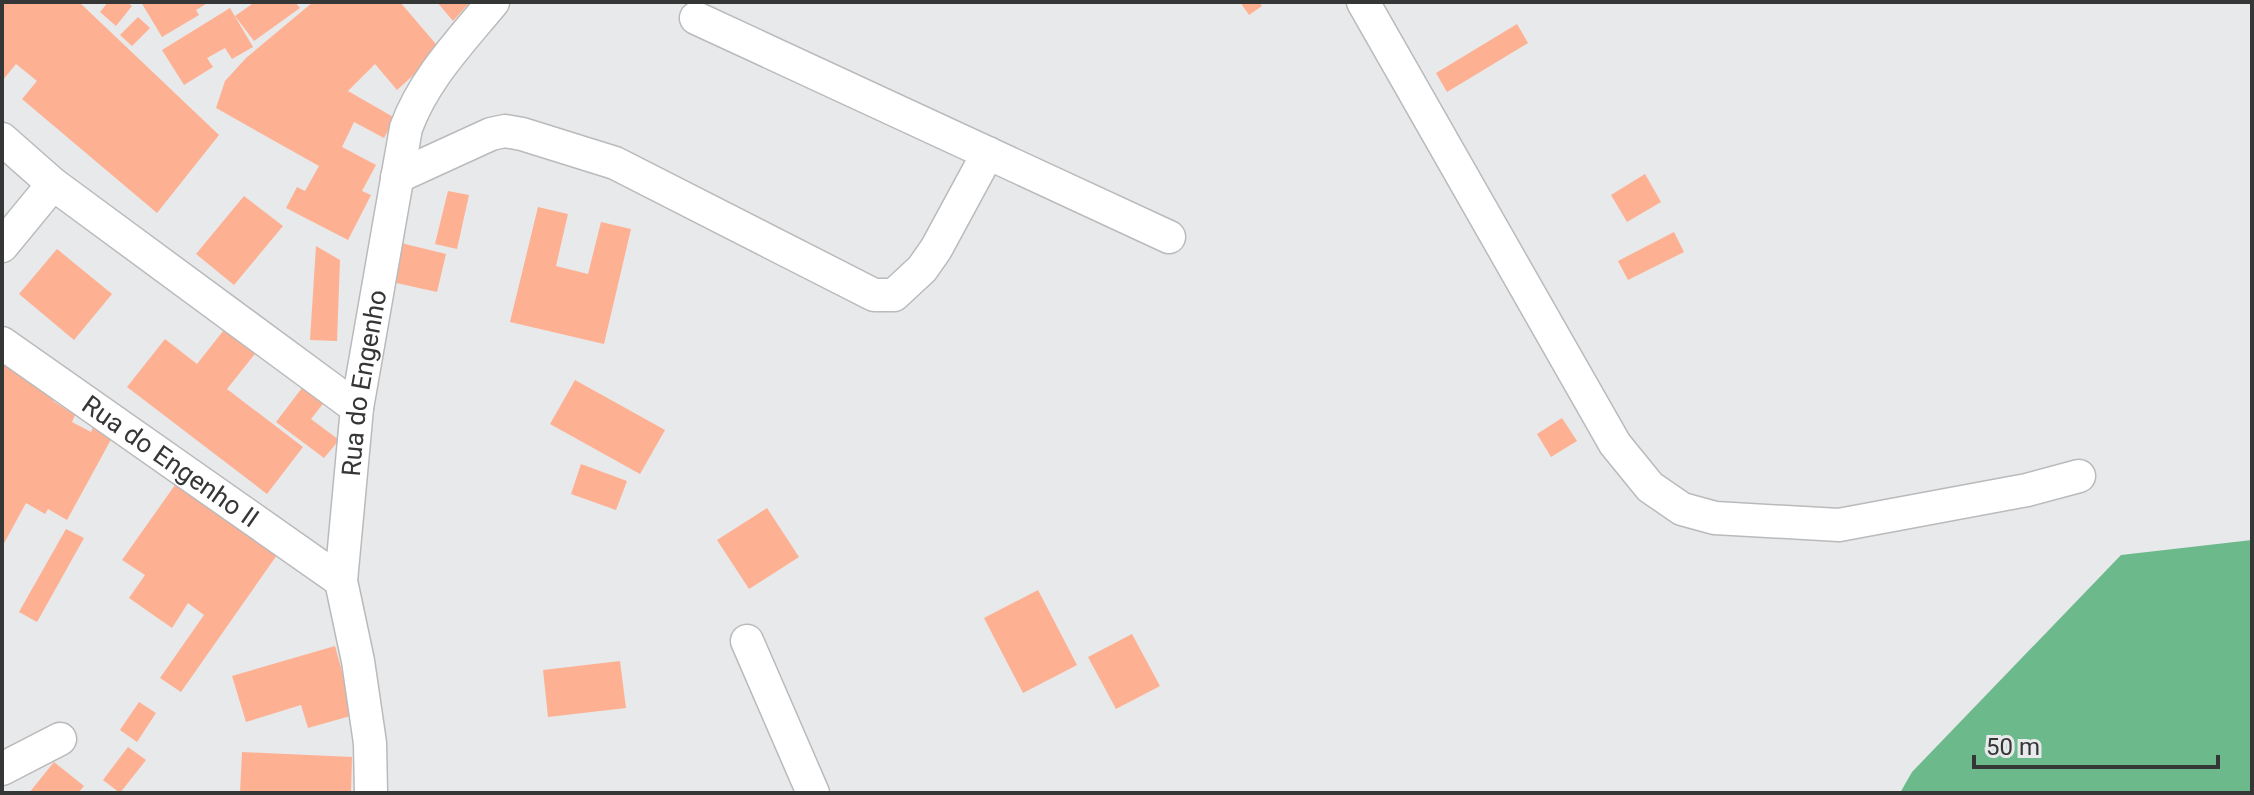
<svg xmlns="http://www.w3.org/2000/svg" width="2254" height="795" viewBox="0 0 2254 795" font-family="Roboto,sans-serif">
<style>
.forest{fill:#6cb98c}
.building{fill:#feb092}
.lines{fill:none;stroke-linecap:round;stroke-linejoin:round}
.minor-casing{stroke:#bababc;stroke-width:35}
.minor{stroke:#fff;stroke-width:32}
.labels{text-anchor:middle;stroke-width:7;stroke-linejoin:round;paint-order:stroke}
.street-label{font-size:26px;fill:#353636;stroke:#e8e9eb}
</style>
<rect width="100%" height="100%" fill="#e8e9eb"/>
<!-- forest -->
<polygon class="forest" points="2252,540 2252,793 1900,793 1912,772 2121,555"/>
<!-- building -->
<g class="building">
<polygon points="2,2 79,2 219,135 157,213 22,99 37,81 16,64 2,81"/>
<polygon points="108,2 127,2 132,6 116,26 100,12"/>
<polygon points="141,2 209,2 196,10 199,15 162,37"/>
<polygon points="255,2 295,2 300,8 254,41 235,16"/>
<polygon points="313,2 400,2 441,50 397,90 375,64 348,91 395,118 384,138 354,122 342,147 376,165 362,191 371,195 348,240 286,208 297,187 305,191 319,166 216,108 225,81 246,58"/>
<polygon points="437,2 470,2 453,21"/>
<polygon points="1240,2 1259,2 1262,6 1249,15"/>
<polygon points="230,8 253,47 232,59 225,48 207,58 213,67 184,85 162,50"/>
<polygon points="138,17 150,28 132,46 120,35"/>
<polygon points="1517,24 1528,43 1447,92 1436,73"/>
<polygon points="1645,174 1661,202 1627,222 1611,195"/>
<polygon points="448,191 469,195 457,249 435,244"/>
<polygon points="244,196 283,226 234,285 196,254"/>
<polygon points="538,207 568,214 556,266 588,274 601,222 631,229 604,344 510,322"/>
<polygon points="1674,232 1684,252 1628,280 1618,261"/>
<polygon points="401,243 446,254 437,292 392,282"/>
<polygon points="316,246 340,260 337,341 310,340"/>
<polygon points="57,249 112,294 74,340 19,294"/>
<polygon points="227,326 258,350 227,389 303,447 267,494 127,387 165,339 197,364"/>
<polygon points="2,350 57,391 53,401 75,415 72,422 91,432 95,423 114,434 67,520 48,509 45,514 26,503 2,547"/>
<polygon points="575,380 665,430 640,474 550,424"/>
<polygon points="305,384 326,400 311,419 339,440 324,458 276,422"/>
<polygon points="1562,418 1577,441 1551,457 1537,434"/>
<polygon points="581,464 627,481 616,510 571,494"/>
<polygon points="175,485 277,555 181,692 160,678 204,615 188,603 172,628 129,598 145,575 122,560"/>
<polygon points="767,508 799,557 749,589 717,540"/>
<polygon points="66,529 84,538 37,622 19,612"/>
<polygon points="1038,590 1077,665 1023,693 984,618"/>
<polygon points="1132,634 1160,686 1116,709 1088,657"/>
<polygon points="335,646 354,715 308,728 301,705 246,722 232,676"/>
<polygon points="620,661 626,708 548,717 543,670"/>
<polygon points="139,702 156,713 137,742 120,730"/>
<polygon points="128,747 146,760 120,793 103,780"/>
<polygon points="242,752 352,757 351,793 240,793"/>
<polygon points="54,762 84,786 78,793 29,793"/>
</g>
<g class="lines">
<defs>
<g id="minor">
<polyline points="1363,2 1615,444 1650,487 1682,509 1715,518 1839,525 2027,490 2079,476"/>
<polyline points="696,18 1169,237"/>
<polyline points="2,139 53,184 357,408"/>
<polyline points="397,177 491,134 505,131 522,134 615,163 874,295 894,295 922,269 936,249 988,153"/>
<polyline points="2,246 53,184"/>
<path id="s1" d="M2,343L341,581"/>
<polyline points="747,641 813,793"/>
<polyline points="2,769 60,739"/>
<path id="s2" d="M371,793L370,743L358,661L341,581L357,408L406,128C424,79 460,42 493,2"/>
</g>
</defs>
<!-- minor casing -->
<use href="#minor" class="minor-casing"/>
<!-- minor -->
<use href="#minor" class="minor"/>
</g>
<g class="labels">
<!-- street labels -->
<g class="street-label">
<text dy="9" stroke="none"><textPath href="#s2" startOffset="414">Rua do Engenho</textPath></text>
<text dy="9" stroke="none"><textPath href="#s1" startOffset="206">Rua do Engenho II</textPath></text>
</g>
</g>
<!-- border -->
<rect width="2254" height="795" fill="none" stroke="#353636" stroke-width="8"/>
<!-- scale -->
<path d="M1974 755v12h244v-12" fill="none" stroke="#353636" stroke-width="4"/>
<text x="1986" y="755" font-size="24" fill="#353636" stroke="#e8e9eb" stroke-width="6" paint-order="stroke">50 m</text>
</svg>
